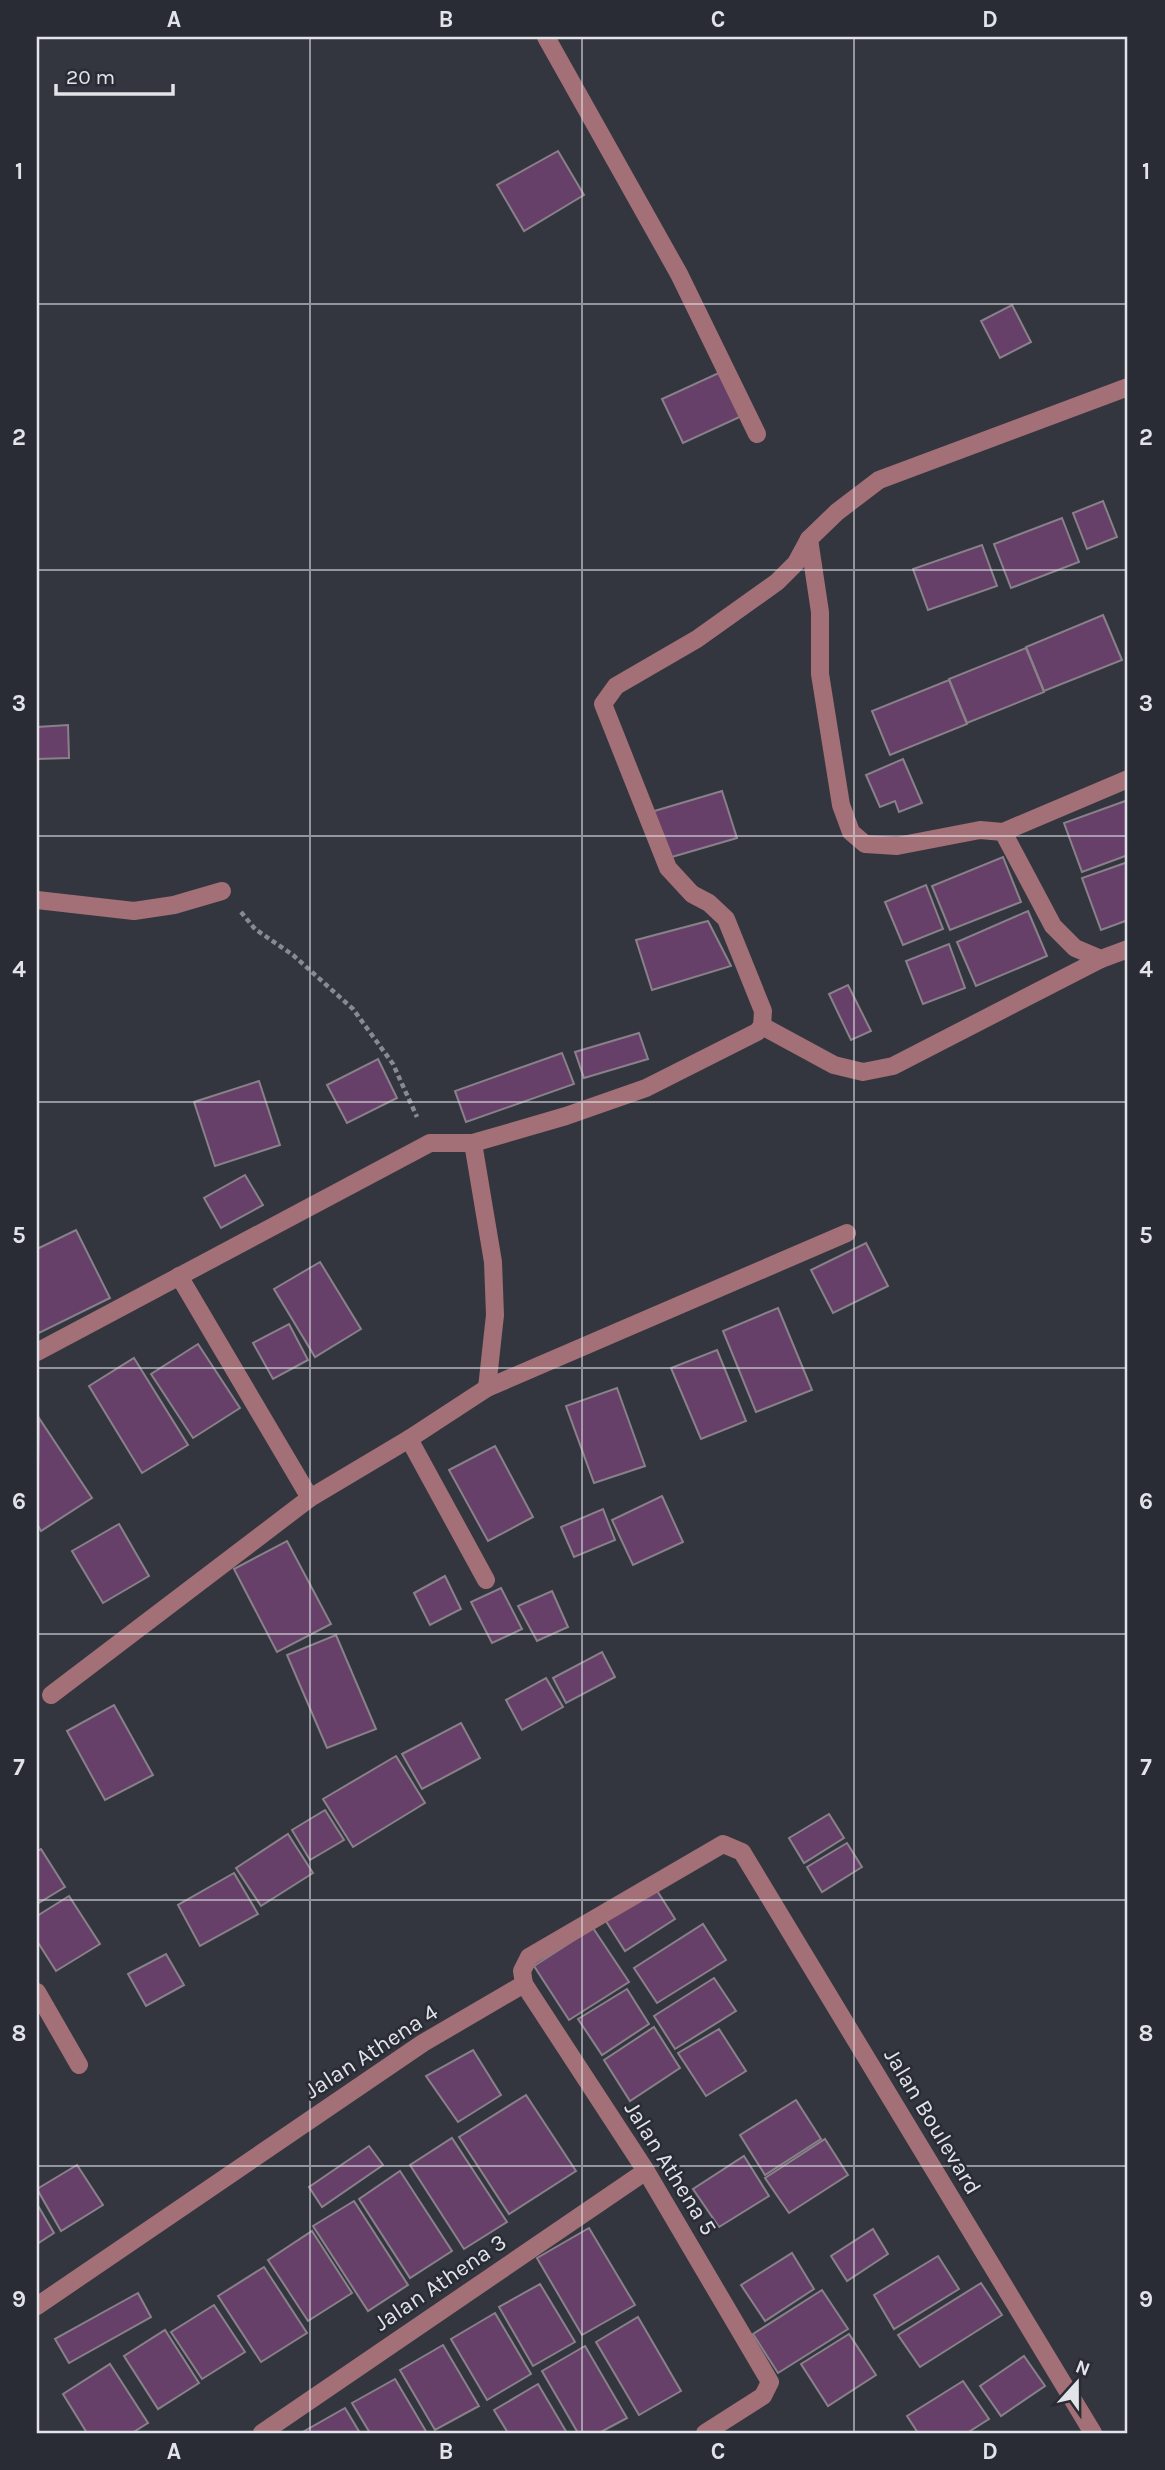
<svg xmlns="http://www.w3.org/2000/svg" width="1165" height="2470" viewBox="0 0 1165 2470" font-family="Karla,sans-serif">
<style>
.building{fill:#674069;stroke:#898189;stroke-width:2}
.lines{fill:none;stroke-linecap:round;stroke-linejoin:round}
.path{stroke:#888a91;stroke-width:4.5;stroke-dasharray:5 3.5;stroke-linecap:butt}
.minor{stroke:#a27076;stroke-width:18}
.grid{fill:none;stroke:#e2e4e9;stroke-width:2;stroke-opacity:0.55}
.labels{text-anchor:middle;stroke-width:5;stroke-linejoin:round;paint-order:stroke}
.street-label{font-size:23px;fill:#e2e4e9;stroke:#292c34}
.neatline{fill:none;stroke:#e2e4e9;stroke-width:2.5}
.grid-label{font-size:23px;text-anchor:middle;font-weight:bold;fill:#e2e4e9}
</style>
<rect width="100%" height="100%" fill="#33363e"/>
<!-- building -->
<g class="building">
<polygon points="558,151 584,195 524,231 497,185"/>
<polygon points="1012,305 1031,342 1000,358 981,321"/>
<polygon points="723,371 744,415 683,443 662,399"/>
<polygon points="1103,501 1117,537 1087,549 1073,513"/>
<polygon points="1062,518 1079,562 1011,588 994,544"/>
<polygon points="982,545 997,586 928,610 913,569"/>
<polygon points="1103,615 1122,660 1044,691 1026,647"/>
<polygon points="1026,648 1044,692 967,723 949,679"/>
<polygon points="949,680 967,724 890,755 872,711"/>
<polygon points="68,725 69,758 37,759 37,727"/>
<polygon points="903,759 922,803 899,812 895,801 880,807 866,775"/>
<polygon points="722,791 737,838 665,859 651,812"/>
<polygon points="1128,800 1128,855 1082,872 1064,823"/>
<polygon points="1003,857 1021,902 950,930 932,886"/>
<polygon points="1128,862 1128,920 1101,930 1082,878"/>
<polygon points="926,885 943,929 903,945 885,902"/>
<polygon points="1028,911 1047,956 976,986 957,942"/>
<polygon points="708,921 731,966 652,990 636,940"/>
<polygon points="949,944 965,988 923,1004 906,961"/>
<polygon points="848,985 871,1031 851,1040 829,994"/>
<polygon points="639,1033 648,1059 584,1078 575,1052"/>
<polygon points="562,1053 574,1084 466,1122 455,1091"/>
<polygon points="378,1059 397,1098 347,1123 327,1085"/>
<polygon points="259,1081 280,1145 215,1166 194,1102"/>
<polygon points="245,1175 263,1205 221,1228 204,1198"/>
<polygon points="76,1230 110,1298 39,1333 37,1328 37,1249"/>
<polygon points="866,1243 888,1286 833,1313 811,1270"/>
<polygon points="320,1262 361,1329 315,1357 274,1289"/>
<polygon points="778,1308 812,1390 756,1412 723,1331"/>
<polygon points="289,1324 308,1360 273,1379 253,1343"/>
<polygon points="198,1344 240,1408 193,1438 151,1374"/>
<polygon points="717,1350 746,1421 701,1439 671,1368"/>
<polygon points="134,1358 188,1445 142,1473 89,1386"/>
<polygon points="617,1388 645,1466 594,1483 566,1406"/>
<polygon points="39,1418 92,1498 41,1531 37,1524"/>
<polygon points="495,1446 533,1517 488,1541 449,1470"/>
<polygon points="662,1496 683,1542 633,1565 612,1520"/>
<polygon points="603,1509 615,1540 574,1557 561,1527"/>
<polygon points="119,1524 149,1576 103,1603 72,1551"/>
<polygon points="287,1541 331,1624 277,1652 234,1569"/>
<polygon points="445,1576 461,1609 430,1625 414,1593"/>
<polygon points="501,1588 522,1629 492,1643 471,1602"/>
<polygon points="552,1591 568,1627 537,1641 518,1606"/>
<polygon points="336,1635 376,1729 327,1748 287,1655"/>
<polygon points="602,1652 615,1677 566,1703 553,1678"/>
<polygon points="546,1678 563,1707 522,1730 506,1700"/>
<polygon points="114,1705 153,1775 105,1800 67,1731"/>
<polygon points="461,1723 480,1758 422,1789 402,1754"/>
<polygon points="396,1756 425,1803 353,1847 323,1799"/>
<polygon points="325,1810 344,1840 310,1860 292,1830"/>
<polygon points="829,1814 844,1838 804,1863 789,1838"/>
<polygon points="288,1834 313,1873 261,1906 236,1868"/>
<polygon points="847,1843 862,1867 822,1892 807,1867"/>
<polygon points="41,1849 65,1887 37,1904 37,1851"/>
<polygon points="234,1873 258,1914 200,1946 178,1905"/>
<polygon points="654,1886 675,1919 625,1951 604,1918"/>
<polygon points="69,1896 100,1944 56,1971 37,1941 37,1916"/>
<polygon points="703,1924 726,1960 657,2003 634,1968"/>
<polygon points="593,1928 629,1982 569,2020 534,1966"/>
<polygon points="166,1954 184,1985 146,2006 128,1974"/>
<polygon points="714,1978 736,2011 675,2049 654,2016"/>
<polygon points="627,1989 649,2024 602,2055 578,2019"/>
<polygon points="654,2027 680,2068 630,2101 604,2060"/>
<polygon points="719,2029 746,2071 706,2096 678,2053"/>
<polygon points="473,2050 501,2095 458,2122 426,2076"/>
<polygon points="526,2095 576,2171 509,2214 459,2137"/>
<polygon points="796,2100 821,2139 765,2175 740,2135"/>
<polygon points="452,2138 507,2222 464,2249 410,2165"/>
<polygon points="825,2139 848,2175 789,2213 765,2178"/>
<polygon points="369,2146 383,2165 322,2207 309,2187"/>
<polygon points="744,2156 769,2196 719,2227 693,2189"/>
<polygon points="77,2165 103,2205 61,2231 37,2189"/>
<polygon points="400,2171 452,2251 410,2278 359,2199"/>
<polygon points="354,2201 408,2285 368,2311 313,2226"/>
<polygon points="37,2204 54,2233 37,2244"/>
<polygon points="589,2228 635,2305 582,2335 537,2258"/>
<polygon points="873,2229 888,2254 847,2281 831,2256"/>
<polygon points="312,2231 352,2293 308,2321 268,2260"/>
<polygon points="792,2253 814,2289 765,2321 741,2285"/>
<polygon points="938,2256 959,2289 894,2329 874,2295"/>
<polygon points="264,2267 307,2333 261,2362 218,2296"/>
<polygon points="981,2283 1002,2315 920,2367 898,2335"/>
<polygon points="540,2284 575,2342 533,2366 499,2307"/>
<polygon points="822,2290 848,2329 778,2373 753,2334"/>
<polygon points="138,2293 151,2317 69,2363 55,2339"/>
<polygon points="214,2305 245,2352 202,2379 171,2332"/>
<polygon points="495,2313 531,2374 487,2400 451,2339"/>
<polygon points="638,2317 681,2391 639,2415 596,2342"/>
<polygon points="165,2330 199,2383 158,2409 124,2356"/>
<polygon points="849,2334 876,2375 828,2406 801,2364"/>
<polygon points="443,2345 479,2406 435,2430 400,2370"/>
<polygon points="585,2346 627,2418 599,2433 578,2433 542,2371"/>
<polygon points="1024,2356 1045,2386 1001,2416 980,2386"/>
<polygon points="110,2364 148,2423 132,2433 87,2433 63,2394"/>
<polygon points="395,2379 427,2433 370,2433 352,2403"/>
<polygon points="963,2381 989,2419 967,2433 918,2433 907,2416"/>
<polygon points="538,2384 567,2433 508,2433 494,2410"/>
<polygon points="345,2408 360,2433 301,2433"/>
</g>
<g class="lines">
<!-- path -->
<polyline class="path" points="241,912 255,929 293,955 353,1009 393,1064 417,1117"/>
<!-- minor -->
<g class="minor">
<polyline points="546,37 679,274 757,434"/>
<polyline points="809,539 820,612 820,674 841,805 851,832 865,844 897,846 980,830 1003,832 1053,926 1075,948 1101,959 1128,949"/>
<polyline points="1003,832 1128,779"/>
<polyline points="37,900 134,911 174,905 222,891"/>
<polyline points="762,1026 834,1065 863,1072 893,1066 1101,959"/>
<polyline points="473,1143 493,1262 495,1315 487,1388"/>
<polyline points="179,1276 310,1498"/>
<polyline points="37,1352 430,1143 473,1143 566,1116 646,1088 757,1032 762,1026 763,1011 726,919 709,903 692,894 668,868 603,704 616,686 697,639 777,582 796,563 809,539 837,512 879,480 1128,387"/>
<polyline points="409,1439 486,1580"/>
<polyline points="51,1695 310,1498 409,1439 487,1388 847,1233"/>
<polyline points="524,1984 646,2171 770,2382 763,2396 705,2433"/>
<polyline points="37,1992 79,2065"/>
<polyline points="37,2306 423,2043 524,1984 522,1971 529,1957 723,1844 742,1852 1093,2433"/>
<polyline points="262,2433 646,2171"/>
</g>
</g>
<!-- grid -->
<path class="grid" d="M310,37V2433M582,37V2433M854,37V2433M37,304H1128M37,570H1128M37,836H1128M37,1102H1128M37,1368H1128M37,1634H1128M37,1900H1128M37,2166H1128"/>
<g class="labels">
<!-- street labels -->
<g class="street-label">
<text transform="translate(371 2051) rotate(-33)" y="8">Jalan Athena 4</text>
<text transform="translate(933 2121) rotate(59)" y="8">Jalan Boulevard</text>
<text transform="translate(671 2168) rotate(58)" y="8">Jalan Athena 5</text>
<text transform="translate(440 2282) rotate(-34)" y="8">Jalan Athena 3</text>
</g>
</g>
<!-- border -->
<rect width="1165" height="2470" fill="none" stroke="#292c34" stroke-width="77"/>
<!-- north arrow -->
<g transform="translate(1077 2383) rotate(21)" stroke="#292c34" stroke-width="5" paint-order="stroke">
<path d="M0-5L12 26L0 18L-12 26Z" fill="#e2e4e9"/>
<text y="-10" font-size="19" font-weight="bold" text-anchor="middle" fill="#e2e4e9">N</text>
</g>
<!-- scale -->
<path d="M56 84v10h117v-10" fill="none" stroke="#e2e4e9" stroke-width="3.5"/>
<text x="66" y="84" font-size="21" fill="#e2e4e9" stroke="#292c34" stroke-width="5" paint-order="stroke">20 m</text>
<rect x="38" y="38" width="1088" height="2394" class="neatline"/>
<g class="grid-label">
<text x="174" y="27">A</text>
<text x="446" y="27">B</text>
<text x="718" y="27">C</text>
<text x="990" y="27">D</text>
<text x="19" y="179">1</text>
<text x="1146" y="179">1</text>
<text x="19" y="445">2</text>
<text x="1146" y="445">2</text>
<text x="19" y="711">3</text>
<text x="1146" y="711">3</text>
<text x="19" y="977">4</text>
<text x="1146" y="977">4</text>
<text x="19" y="1243">5</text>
<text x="1146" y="1243">5</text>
<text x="19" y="1509">6</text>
<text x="1146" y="1509">6</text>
<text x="19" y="1775">7</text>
<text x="1146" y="1775">7</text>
<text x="19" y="2041">8</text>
<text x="1146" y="2041">8</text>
<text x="19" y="2307">9</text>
<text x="1146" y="2307">9</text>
<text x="174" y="2459">A</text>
<text x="446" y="2459">B</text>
<text x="718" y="2459">C</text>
<text x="990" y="2459">D</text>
</g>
</svg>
